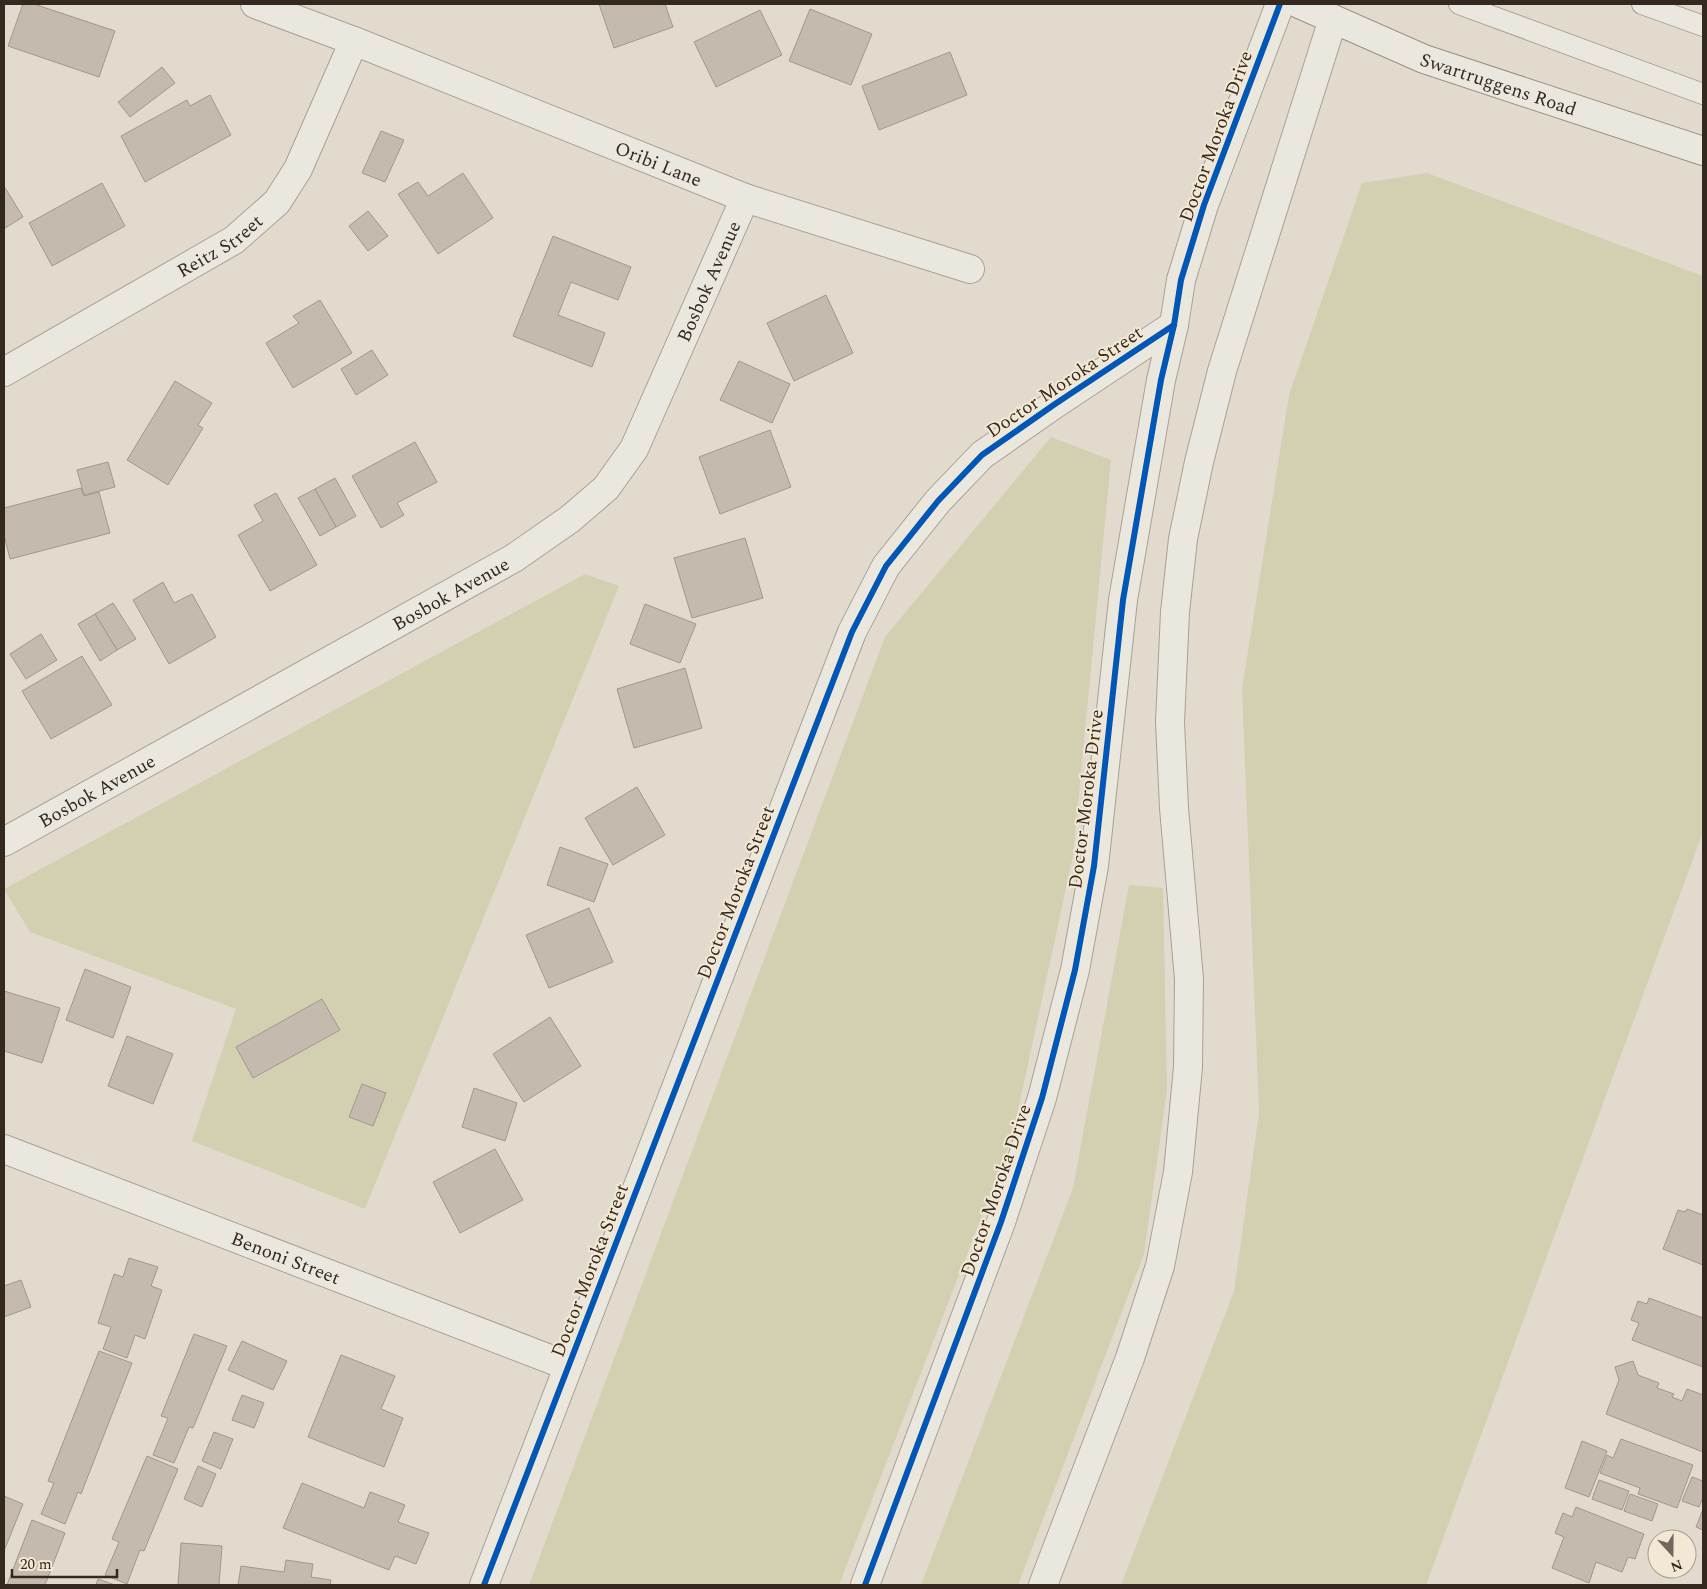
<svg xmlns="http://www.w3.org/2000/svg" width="1707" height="1589" viewBox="0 0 1707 1589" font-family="Spectral,serif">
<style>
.green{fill:#d2d0b1}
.building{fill:#c5baae;stroke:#a2978d}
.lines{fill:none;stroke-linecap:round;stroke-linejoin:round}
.service-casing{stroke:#a7a097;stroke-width:22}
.minor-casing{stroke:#a7a097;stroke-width:30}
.tertiary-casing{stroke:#a7a097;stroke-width:30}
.secondary-casing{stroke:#979086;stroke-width:30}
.service{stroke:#eae7df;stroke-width:20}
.minor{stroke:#eae7df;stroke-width:28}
.tertiary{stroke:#eae7df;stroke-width:28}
.secondary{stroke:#eae7df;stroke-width:28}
.cycleway-casing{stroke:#f2e8d4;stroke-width:9}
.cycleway{stroke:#0057b8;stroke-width:6}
.labels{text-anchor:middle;stroke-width:4;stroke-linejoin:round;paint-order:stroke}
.street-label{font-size:19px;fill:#35291f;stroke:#f2e8d4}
</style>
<rect width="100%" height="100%" fill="#e2dbcd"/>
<!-- green -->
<g class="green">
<polygon points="1427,173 1703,276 1703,832 1426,1585 1121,1585 1234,1291 1259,1113 1242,689 1289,395 1362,183"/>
<polygon points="1051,437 1111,460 1073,856 1012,1138 839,1585 529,1585 885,637"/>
<polygon points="585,574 619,586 365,1209 192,1141 236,1009 30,932 4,889"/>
<polygon points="1129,885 1163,888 1167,1090 1144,1254 1018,1585 921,1585 1073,1188"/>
</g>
<!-- building -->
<g class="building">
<polygon points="23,4 34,4 115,31 99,77 8,46"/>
<polygon points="599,4 665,4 673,27 614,48"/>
<polygon points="810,9 872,34 851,85 789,61"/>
<polygon points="760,10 782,55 716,87 694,42"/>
<polygon points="950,52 967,95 879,130 862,86"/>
<polygon points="162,67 175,83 130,117 118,102"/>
<polygon points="210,95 231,135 145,182 121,136 187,100 190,106"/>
<polygon points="381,131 404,140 385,182 362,173"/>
<polygon points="463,173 493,218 438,254 398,194 418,182 428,196"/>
<polygon points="102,183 125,226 52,266 29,223"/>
<polygon points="4,186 23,217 5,228 4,225"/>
<polygon points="368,211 388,236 368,251 349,226"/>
<polygon points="553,236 631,267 618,300 571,282 558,315 605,333 592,367 513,336"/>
<polygon points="826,295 853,353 794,381 767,323"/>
<polygon points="320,300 352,353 293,388 266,343 299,323 293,316"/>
<polygon points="372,350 388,375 356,395 341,369"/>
<polygon points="739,361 790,384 772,423 720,400"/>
<polygon points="175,381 212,403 198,425 203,428 168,485 127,460"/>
<polygon points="770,430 791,487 720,514 699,457"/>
<polygon points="415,442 437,482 397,503 404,515 381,528 352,476"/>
<polygon points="108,462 115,487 84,495 77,470"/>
<polygon points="335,478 356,516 336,527 315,489"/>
<polygon points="81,488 84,496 99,492 110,533 10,559 4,535 4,508"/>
<polygon points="315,489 336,527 320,536 298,498"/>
<polygon points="276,493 317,565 270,591 238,535 263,521 254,505"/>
<polygon points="745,538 763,598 692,618 674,558"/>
<polygon points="163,582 174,603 192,594 216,637 169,664 133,600"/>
<polygon points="113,603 136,639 117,650 95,614"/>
<polygon points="645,604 696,624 680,663 630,644"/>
<polygon points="95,614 117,650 100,661 78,624"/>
<polygon points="41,634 57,660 26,679 10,654"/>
<polygon points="82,656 112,705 51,739 22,691"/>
<polygon points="685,668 702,728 634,748 617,689"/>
<polygon points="637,787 665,835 613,865 585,818"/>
<polygon points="560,847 608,864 594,902 547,885"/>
<polygon points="589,908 613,962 549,988 526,935"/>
<polygon points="85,969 131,987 113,1038 66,1020"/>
<polygon points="4,991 60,1008 42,1063 4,1051"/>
<polygon points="322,999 340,1030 253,1078 236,1047"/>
<polygon points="550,1017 581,1066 524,1102 493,1054"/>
<polygon points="127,1036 173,1054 153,1104 108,1086"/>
<polygon points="362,1084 386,1093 373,1126 349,1117"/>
<polygon points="474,1088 517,1103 505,1141 462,1127"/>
<polygon points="495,1149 523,1200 460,1233 433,1182"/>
<polygon points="1687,1209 1703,1215 1703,1265 1663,1249 1678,1210 1685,1212"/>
<polygon points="129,1258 158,1267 151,1286 162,1290 145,1339 135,1335 127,1358 103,1349 111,1327 98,1323 114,1274 123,1277"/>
<polygon points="21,1280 31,1307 4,1317 4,1286"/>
<polygon points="1649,1298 1703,1318 1703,1367 1632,1340 1639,1323 1631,1320 1638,1301 1647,1304"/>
<polygon points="194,1334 227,1346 193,1428 189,1427 174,1463 153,1455 168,1418 161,1416"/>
<polygon points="242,1341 287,1361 273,1390 228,1370"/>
<polygon points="99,1351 132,1363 81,1494 78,1492 65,1524 41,1514 54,1483 48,1481"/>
<polygon points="341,1355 395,1376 381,1409 403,1418 384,1467 308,1437"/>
<polygon points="1633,1361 1638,1375 1659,1383 1657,1388 1674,1394 1672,1397 1682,1401 1687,1389 1703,1395 1703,1452 1606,1414 1619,1380 1615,1367"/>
<polygon points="242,1395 264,1403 254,1428 232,1420"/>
<polygon points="214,1432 233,1439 221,1469 202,1461"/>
<polygon points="1621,1439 1693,1465 1677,1508 1638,1494 1640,1488 1600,1473 1607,1455 1613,1458"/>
<polygon points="1582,1441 1607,1451 1589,1497 1565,1488"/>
<polygon points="147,1456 178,1469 144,1551 140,1550 127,1584 105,1575 119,1542 112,1539"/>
<polygon points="198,1466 216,1474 202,1507 184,1499"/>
<polygon points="1692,1477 1703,1481 1703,1497 1699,1507 1682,1501"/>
<polygon points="1599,1480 1629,1491 1622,1510 1592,1499"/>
<polygon points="302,1483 364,1508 370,1492 405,1505 398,1522 429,1533 416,1564 395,1556 389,1570 283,1528"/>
<polygon points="1630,1494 1658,1504 1652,1521 1624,1511"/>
<polygon points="4,1496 23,1504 4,1551"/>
<polygon points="1576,1507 1644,1534 1635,1559 1628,1557 1622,1572 1596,1562 1589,1583 1552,1568 1564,1537 1555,1533 1563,1513 1572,1517"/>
<polygon points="1703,1509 1703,1530 1696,1527"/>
<polygon points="32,1520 65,1533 45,1585 7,1585"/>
<polygon points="181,1543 222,1546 219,1585 178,1585"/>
<polygon points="286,1560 313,1564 311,1577 331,1580 330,1585 238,1585 241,1566 284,1572"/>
<polygon points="98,1579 115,1585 96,1585"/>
</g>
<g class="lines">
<defs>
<g id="service">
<polyline points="1459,4 1703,94"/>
<polyline points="1642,4 1703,26"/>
</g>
<g id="minor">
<path id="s1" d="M255,4L354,41L745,198L970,269"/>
<path id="s2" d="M4,372L234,240L277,202L298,169L354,41"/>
<path id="s3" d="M4,842L514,558L570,519L606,488L634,449L745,198"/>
<path id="s4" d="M4,1149L568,1366"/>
<polyline points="484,1585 852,632 886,566 938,501 982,455 1055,404 1174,325"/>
</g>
<g id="tertiary">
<polyline points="865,1585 1001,1222 1042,1098 1075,970 1094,866 1123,600 1161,380 1174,325 1181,280 1204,205 1280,4"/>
<polyline points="1043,1585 1130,1358 1160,1266 1178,1172 1188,1067 1189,979 1174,808 1170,722 1175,612 1183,539 1199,462 1222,371 1333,19"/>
</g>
<g id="secondary">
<path id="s5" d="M1299,4L1424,59L1703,151"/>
</g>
</defs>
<!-- service casing -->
<use href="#service" class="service-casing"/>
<!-- minor casing -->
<use href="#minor" class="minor-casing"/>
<!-- tertiary casing -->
<use href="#tertiary" class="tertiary-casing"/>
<!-- secondary casing -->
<use href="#secondary" class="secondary-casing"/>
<!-- service -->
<use href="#service" class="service"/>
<!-- minor -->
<use href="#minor" class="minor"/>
<!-- tertiary -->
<use href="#tertiary" class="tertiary"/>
<!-- secondary -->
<use href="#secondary" class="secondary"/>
<defs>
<g id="cycleway">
<polyline points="484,1585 852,632 886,566 938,501 982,455 1055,404 1174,325"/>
<polyline points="865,1585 1001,1222 1042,1098 1075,970 1094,866 1123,600 1161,380 1174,325 1181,280 1204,205 1280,4"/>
</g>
</defs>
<!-- cycleway casing -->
<use href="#cycleway" class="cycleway-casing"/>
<!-- cycleway -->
<use href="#cycleway" class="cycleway"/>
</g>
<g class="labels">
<!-- street labels -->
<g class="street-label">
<text dy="7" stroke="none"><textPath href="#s5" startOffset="215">Swartruggens Road</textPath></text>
<text transform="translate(1215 136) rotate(-70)" y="7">Doctor Moroka Drive</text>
<text dy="7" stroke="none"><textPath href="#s1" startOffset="434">Oribi Lane</textPath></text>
<text dy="7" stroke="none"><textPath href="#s2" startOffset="250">Reitz Street</textPath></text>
<text dy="7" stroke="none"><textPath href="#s3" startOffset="931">Bosbok Avenue</textPath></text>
<text transform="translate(1064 381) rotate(-34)" y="7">Doctor Moroka Street</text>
<text dy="7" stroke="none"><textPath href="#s3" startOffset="511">Bosbok Avenue</textPath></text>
<text dy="7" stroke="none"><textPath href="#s3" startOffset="106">Bosbok Avenue</textPath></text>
<text transform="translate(1085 799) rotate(-83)" y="7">Doctor Moroka Drive</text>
<text transform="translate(735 892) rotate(-69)" y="7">Doctor Moroka Street</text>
<text transform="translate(995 1190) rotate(-71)" y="7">Doctor Moroka Drive</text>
<text dy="7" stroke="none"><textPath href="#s4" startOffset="302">Benoni Street</textPath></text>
<text transform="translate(589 1270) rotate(-69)" y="7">Doctor Moroka Street</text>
</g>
</g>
<!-- border -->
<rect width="1707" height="1589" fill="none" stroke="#35291f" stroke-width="10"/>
<!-- north arrow -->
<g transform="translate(1672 1554) rotate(159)"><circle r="24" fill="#f2e8d4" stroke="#a69c8c"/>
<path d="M0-4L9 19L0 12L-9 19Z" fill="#72675c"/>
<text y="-8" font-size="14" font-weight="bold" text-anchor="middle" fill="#35291f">N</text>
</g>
<!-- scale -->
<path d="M12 1569v8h105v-8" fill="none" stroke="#35291f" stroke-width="2.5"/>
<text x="20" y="1569" font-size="15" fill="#35291f" stroke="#f2e8d4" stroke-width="4" paint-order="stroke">20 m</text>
</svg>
